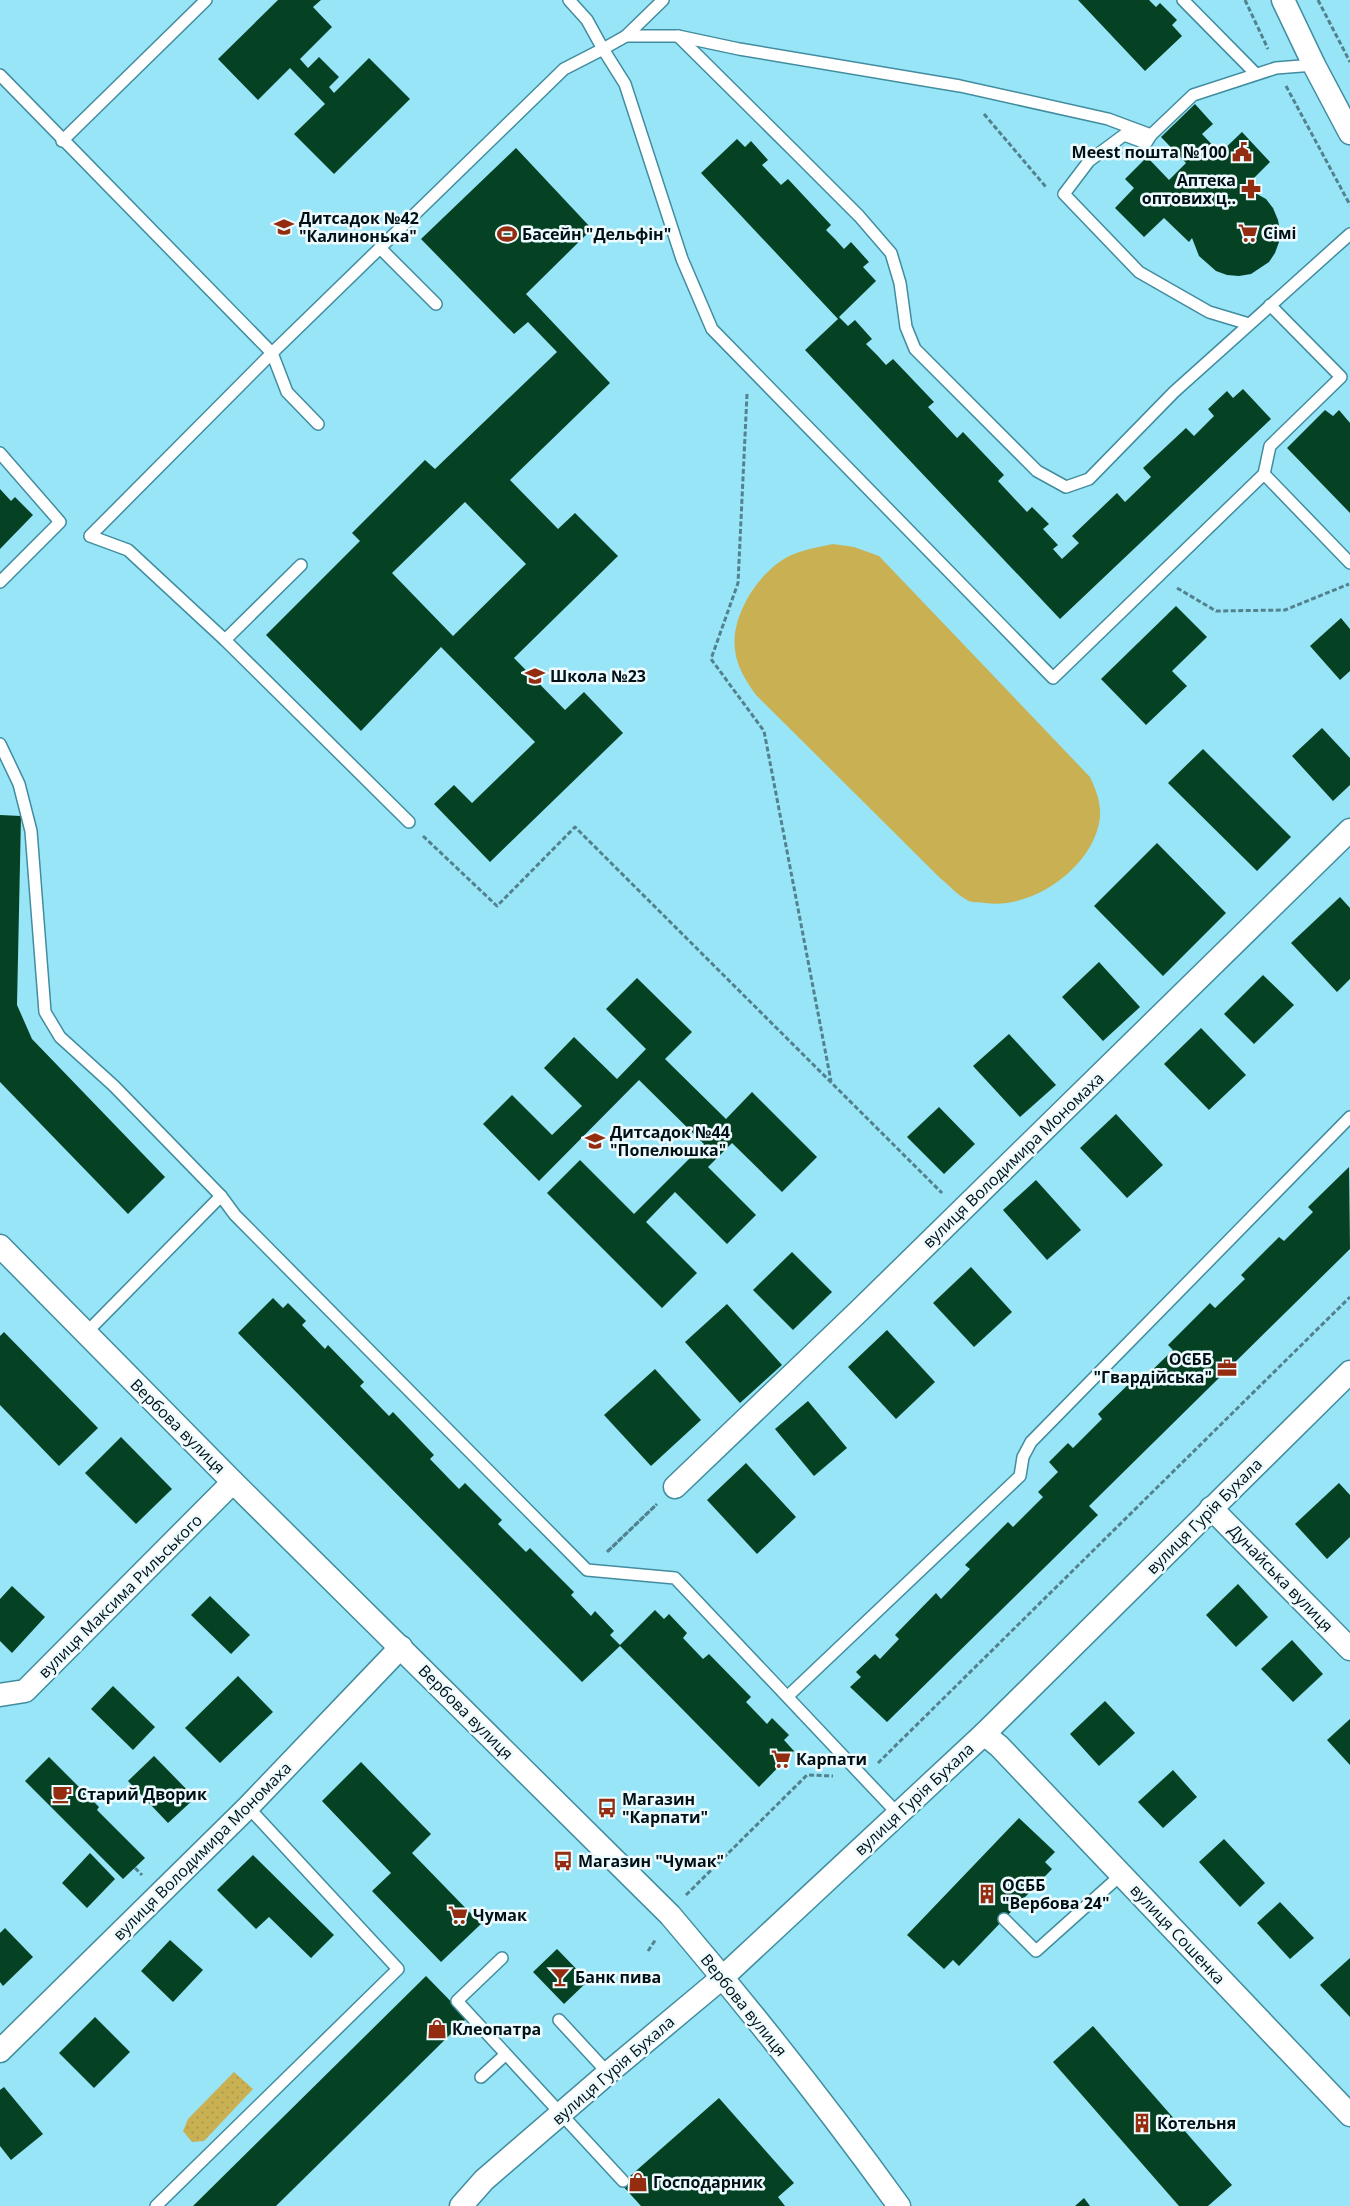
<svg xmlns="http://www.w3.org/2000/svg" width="1350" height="2206" viewBox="0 0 1350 2206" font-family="'Open Sans',sans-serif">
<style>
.park{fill:url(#park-dots)}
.garden{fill:#c8b053}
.building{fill:#054224;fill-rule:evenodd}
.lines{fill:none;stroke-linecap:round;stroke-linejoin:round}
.lane-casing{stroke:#418d9f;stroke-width:14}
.street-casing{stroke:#418d9f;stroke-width:25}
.path{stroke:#52828e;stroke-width:3;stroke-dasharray:5 2.5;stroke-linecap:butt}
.lane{stroke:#fff;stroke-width:11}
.street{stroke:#fff;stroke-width:22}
.labels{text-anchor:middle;stroke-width:5;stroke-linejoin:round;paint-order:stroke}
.poi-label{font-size:16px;font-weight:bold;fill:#001015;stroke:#edfbff;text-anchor:start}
.street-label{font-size:16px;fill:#001015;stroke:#edfbff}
</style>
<defs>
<pattern id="park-dots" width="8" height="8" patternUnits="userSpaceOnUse" patternTransform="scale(1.25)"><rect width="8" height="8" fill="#c8b053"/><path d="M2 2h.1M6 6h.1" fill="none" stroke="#aa9647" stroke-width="1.8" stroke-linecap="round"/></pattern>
</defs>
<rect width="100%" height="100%" fill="#99e5f8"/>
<!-- park -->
<polygon class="park" points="234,2072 253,2089 204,2141 192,2142 183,2131 188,2119"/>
<!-- garden -->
<path class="garden" d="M833,544L854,547L879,556L1090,777C1096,790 1101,802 1100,817C1095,866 1033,910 985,903C980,902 971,903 967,900C957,895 948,884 940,878L756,695C746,681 737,667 735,650C731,618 754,581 778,563C793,551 815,548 833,544Z"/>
<!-- building -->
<g class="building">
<polygon points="278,0 321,0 313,7 332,27 300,59 308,68 319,57 339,77 329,87 334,93 369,58 410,99 334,174 294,134 325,104 290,68 258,100 218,59"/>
<polygon points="1078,0 1149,0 1156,7 1160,3 1177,20 1172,25 1182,36 1145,71"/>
<polygon points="1195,104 1213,124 1202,134 1220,153 1242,132 1270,162 1250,182 1259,191 1257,194 1266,199 1273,208 1278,220 1280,231 1279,242 1275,253 1269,262 1251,274 1239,276 1227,275 1216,271 1199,256 1192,238 1189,242 1164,218 1144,237 1115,208 1134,188 1125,179 1147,157 1169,180 1186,163 1161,137"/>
<polygon points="737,139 745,147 751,141 768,160 762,165 781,185 788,179 831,225 826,230 835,239 844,249 851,242 869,262 863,267 876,281 839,317 848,326 855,320 872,339 866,344 877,355 886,365 893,359 934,402 928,407 957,438 963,432 1004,475 998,481 1027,512 1032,507 1049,524 1043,529 1058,545 1053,549 1062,559 1079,543 1072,536 1117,493 1125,502 1151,477 1143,468 1186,428 1194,436 1214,416 1208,409 1227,391 1233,398 1243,389 1271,419 1060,619 805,350 838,319 701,173"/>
<path d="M516,148L592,229L526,294L610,383L510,480L558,529L575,513L618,556L514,658L565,710L584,692L623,733L490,862L434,804L454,785L472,803L535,742L441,647L361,731L266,635L360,541L352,533L425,460L435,469L557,352L528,322L514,334L421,239ZM465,502L526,564L453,636L392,573Z"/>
<polygon points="1325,410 1333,416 1339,410 1350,423 1350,513 1287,448"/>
<polygon points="0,489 11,501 15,497 33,515 0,549"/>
<polygon points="1176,606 1207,637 1172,671 1187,686 1146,725 1101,679"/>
<polygon points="1341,618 1350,629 1350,671 1340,680 1310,646"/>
<polygon points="1322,728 1350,758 1350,785 1333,801 1292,756"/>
<polygon points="1203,749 1291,837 1257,871 1168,783"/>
<polygon points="0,815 21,816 17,1005 32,1039 165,1177 128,1214 0,1082"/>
<polygon points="1157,843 1226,913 1163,976 1094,906"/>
<polygon points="1340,897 1350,908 1350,979 1337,992 1291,943"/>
<polygon points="1099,962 1140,1007 1103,1041 1062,997"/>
<polygon points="1263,975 1294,1005 1254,1044 1224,1014"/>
<polygon points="637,978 692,1032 665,1059 726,1119 752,1092 817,1157 782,1192 732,1143 708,1167 756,1215 727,1244 675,1192 646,1222 697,1273 662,1308 547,1193 580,1160 634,1214 704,1144 639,1080 539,1181 483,1124 512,1095 552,1135 582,1106 544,1068 574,1037 617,1079 646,1049 606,1009"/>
<polygon points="1201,1028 1246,1075 1209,1110 1164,1064"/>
<polygon points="1009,1034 1056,1085 1020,1117 973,1066"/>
<polygon points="939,1107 975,1144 944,1174 907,1137"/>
<polygon points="1116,1114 1163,1165 1127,1198 1080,1148"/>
<polygon points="1349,1167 1350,1249 1089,1506 1098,1515 887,1722 850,1687 861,1677 856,1672 875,1654 880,1659 899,1639 895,1635 936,1593 941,1599 970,1569 965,1565 1008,1522 1013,1527 1043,1497 1038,1492 1058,1472 1049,1462 1068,1443 1073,1448 1102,1419 1098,1414 1138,1375 1143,1379 1173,1350 1168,1345 1210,1303 1215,1308 1245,1279 1241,1275 1279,1237 1284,1241 1313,1212 1308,1207"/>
<polygon points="1036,1180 1081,1230 1047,1260 1003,1210"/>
<polygon points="792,1252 832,1292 793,1330 753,1290"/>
<polygon points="971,1267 1012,1312 974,1347 933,1303"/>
<polygon points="273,1298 283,1308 288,1303 306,1321 302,1325 325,1349 328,1345 364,1382 360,1386 389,1416 393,1412 434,1455 430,1459 459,1489 465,1483 502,1520 498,1524 526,1552 530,1548 574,1592 571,1595 591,1616 595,1611 614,1631 610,1635 620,1645 655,1610 664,1619 669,1614 687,1633 683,1638 703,1659 709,1654 751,1697 746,1702 767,1724 772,1718 789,1735 784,1740 794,1751 759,1787 620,1646 582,1682 238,1333"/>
<polygon points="727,1304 782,1365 740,1403 685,1342"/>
<polygon points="887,1330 935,1382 896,1419 848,1367"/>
<polygon points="4,1332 98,1428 59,1466 0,1405 0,1336"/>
<polygon points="655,1369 701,1420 651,1466 604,1415"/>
<polygon points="808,1401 847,1448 814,1476 775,1429"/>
<polygon points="121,1437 172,1489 136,1524 85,1473"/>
<polygon points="746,1463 796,1517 757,1554 707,1500"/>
<polygon points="1339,1483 1350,1495 1350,1537 1327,1559 1295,1524"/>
<polygon points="1238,1584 1268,1617 1236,1647 1206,1615"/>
<polygon points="12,1586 45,1617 12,1653 0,1641 0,1599"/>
<polygon points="210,1596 250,1635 231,1654 191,1615"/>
<polygon points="1292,1640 1323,1674 1293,1702 1261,1669"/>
<polygon points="238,1676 273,1712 220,1763 185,1728"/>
<polygon points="113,1686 155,1727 133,1750 91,1709"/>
<polygon points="1105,1701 1135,1733 1099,1766 1070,1734"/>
<polygon points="1350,1719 1350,1765 1327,1740"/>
<polygon points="154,1756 195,1798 168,1823 128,1781"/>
<polygon points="49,1757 99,1807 97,1810 145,1858 123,1879 25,1781"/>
<polygon points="361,1762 431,1834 412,1853 481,1924 441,1962 372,1891 391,1873 322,1801"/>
<polygon points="1173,1770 1197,1797 1163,1828 1138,1802"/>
<polygon points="1019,1818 1055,1852 1045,1862 1052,1869 959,1966 953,1960 944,1969 907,1935"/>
<polygon points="1224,1839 1265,1883 1240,1907 1199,1862"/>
<polygon points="90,1853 115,1879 87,1908 62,1883"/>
<polygon points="253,1855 334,1935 311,1958 269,1917 256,1929 217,1890"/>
<polygon points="1280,1902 1314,1938 1290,1959 1257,1923"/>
<polygon points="5,1928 33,1957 3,1986 0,1982 0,1933"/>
<polygon points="170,1940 203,1970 173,2002 141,1971"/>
<polygon points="557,1949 588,1981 564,2004 533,1972"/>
<polygon points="1350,1958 1350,2017 1320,1985"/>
<polygon points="426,1976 467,2018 276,2206 193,2206"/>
<polygon points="95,2017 130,2052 94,2088 59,2053"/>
<polygon points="1093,2026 1232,2185 1208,2206 1179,2206 1053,2062"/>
<polygon points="4,2087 43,2134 11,2160 0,2146 0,2090"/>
<polygon points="719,2098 794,2183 778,2197 785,2206 641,2206 621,2184"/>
<polygon points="1084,2198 1090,2206 1075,2206"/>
</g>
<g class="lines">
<defs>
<g id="lane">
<polyline points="569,0 587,20 603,49 626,36 678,36 739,49 960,86 1108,119 1151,135 1193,95 1276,68 1314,65"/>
<polyline points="1183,0 1256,74"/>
<polyline points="626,36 663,0"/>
<polyline points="678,36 795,152 859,216 891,253 900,283 906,327 915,349 1037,471 1066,487 1089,479 1174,392 1350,234"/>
<polyline points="0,75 272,353 564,69 603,49 625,84 682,259 712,329 1053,678 1264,474 1350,563"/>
<polyline points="1151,135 1146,143 1124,135 1089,161 1064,194 1139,272 1209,312 1249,324"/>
<polyline points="62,141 206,0"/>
<polyline points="380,248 436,304"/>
<polyline points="318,424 287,392 272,353 90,536 128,550 225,640 409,822"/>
<polyline points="0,453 60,522 0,582"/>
<polyline points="1264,474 1270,446 1341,377 1270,305"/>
<polyline points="225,640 301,565"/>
<polyline points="0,744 19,784 31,831 45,1012 60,1037 114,1086 221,1196"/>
<polyline points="86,1333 221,1196 235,1215 587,1570 675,1578 898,1814"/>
<polyline points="788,1696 1020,1476 1023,1457 1031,1442 1350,1117"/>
<polyline points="1004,1919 1036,1951 1122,1874"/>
<polyline points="502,1958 457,2001 623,2181"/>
<polyline points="559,2020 608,2073"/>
<polyline points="481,2077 505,2055"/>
<polyline points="156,2206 398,1969 248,1807"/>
</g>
<g id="street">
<polyline points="1283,0 1314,65 1350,133"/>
<path d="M0,1246L233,1482L670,1915C750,2009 827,2106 899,2206"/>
<polyline points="675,1487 860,1310 1350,830"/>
<polyline points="1211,1508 1350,1649"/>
<polyline points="0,1695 25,1691 233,1482"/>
<polyline points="984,1734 999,1746 1350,2115"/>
<polyline points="0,2051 248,1807 401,1647"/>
<polyline points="461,2206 484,2180 608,2073 723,1977 984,1734 1350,1372"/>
</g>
</defs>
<!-- lane casing -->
<use href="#lane" class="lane-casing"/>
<!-- street casing -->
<use href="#street" class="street-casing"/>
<!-- path -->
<g class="path">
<polyline points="1245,0 1268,49"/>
<polyline points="1318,0 1350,62"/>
<polyline points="1286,86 1350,205"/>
<polyline points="984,114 1046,187"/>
<polyline points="747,394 738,583 711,659 764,731 831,1081"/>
<polyline points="1177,588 1216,611 1285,610 1349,584"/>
<polyline points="423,836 497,906 575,827 942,1193"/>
<polyline points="608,1551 656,1505"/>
<polyline points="607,1552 657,1504"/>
<polyline points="878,1763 1350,1297"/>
<polyline points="135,1868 142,1875"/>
<polyline points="686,1895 807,1775 833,1776"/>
<polyline points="648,1951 656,1939"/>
</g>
<!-- lane -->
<use href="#lane" class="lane"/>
<!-- street -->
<use href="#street" class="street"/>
</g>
<!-- icons -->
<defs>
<symbol id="civic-bare" viewBox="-9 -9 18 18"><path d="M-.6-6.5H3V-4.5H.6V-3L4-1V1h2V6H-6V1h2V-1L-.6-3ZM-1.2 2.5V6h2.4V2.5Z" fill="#942c10" stroke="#edfbff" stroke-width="2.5" paint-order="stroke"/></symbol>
<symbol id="pharmacy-bare" viewBox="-9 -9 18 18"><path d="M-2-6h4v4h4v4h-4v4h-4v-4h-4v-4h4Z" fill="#942c10" stroke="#edfbff" stroke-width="2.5" paint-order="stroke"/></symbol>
<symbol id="school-bare" viewBox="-9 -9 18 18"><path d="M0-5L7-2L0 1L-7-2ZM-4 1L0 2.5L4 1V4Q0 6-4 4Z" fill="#942c10" stroke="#edfbff" stroke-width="2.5" paint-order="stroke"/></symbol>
<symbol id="supermarket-bare" viewBox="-9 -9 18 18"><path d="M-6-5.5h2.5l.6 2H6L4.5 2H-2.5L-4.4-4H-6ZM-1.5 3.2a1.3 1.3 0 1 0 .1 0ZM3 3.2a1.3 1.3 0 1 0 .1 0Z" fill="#942c10" stroke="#edfbff" stroke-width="2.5" paint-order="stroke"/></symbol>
<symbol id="stadium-bare" viewBox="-9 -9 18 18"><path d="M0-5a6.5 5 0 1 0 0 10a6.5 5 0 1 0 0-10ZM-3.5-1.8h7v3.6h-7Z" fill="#942c10" stroke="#edfbff" stroke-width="2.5" paint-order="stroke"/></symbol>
<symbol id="office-bare" viewBox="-9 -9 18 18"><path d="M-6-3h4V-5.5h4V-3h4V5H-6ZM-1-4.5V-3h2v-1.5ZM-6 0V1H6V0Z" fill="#942c10" stroke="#edfbff" stroke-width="2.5" paint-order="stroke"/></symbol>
<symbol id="cafe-bare" viewBox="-9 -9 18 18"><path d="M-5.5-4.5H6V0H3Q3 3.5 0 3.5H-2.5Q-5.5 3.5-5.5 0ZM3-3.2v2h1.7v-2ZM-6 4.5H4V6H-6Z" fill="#942c10" stroke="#edfbff" stroke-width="2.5" paint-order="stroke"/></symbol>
<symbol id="bus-bare" viewBox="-9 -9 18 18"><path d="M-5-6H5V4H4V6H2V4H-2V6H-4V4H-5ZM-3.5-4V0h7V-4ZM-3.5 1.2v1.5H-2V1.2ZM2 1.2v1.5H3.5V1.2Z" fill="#942c10" stroke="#edfbff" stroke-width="2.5" paint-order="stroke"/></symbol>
<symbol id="building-bare" viewBox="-9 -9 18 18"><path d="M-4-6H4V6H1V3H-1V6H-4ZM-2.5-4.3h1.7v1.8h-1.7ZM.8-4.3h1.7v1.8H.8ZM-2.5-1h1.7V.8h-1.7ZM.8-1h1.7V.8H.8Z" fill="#942c10" stroke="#edfbff" stroke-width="2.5" paint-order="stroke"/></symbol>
<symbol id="bar-bare" viewBox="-9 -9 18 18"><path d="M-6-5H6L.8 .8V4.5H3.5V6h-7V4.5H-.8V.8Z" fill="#942c10" stroke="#edfbff" stroke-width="2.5" paint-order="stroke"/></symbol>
<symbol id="shop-bare" viewBox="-9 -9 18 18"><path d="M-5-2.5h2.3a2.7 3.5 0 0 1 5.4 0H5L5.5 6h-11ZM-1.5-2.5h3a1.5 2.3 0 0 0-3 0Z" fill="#942c10" stroke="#edfbff" stroke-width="2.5" paint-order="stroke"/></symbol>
</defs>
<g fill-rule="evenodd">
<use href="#civic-bare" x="1228" y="138" width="28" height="28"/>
<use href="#pharmacy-bare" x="1237" y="175" width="28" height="28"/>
<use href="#school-bare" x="270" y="213" width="28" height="28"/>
<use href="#supermarket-bare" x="1234" y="219" width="28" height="28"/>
<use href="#stadium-bare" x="493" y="220" width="28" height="28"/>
<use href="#school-bare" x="521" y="662" width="28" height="28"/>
<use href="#school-bare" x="581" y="1127" width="28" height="28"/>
<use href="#office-bare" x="1213" y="1354" width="28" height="28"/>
<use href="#supermarket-bare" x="767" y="1745" width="28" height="28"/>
<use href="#cafe-bare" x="48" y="1780" width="28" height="28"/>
<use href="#bus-bare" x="593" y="1794" width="28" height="28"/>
<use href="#bus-bare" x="549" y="1847" width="28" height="28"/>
<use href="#building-bare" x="973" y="1880" width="28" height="28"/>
<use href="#supermarket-bare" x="444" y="1901" width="28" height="28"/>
<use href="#bar-bare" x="546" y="1963" width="28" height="28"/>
<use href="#shop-bare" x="423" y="2015" width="28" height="28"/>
<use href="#building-bare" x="1128" y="2109" width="28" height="28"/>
<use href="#shop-bare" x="624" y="2168" width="28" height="28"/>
</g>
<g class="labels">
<!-- poi labels -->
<g class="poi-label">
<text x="1227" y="158" text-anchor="end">Meest пошта №100</text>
<text x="1236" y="186" text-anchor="end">Аптека<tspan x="1236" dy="18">оптових ц..</tspan></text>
<text x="299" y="224">Дитсадок №42<tspan x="299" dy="18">"Калинонька"</tspan></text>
<text x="1263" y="239">Сімі</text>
<text x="522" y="240">Басейн "Дельфін"</text>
<text x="550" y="682">Школа №23</text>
<text x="610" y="1138">Дитсадок №44<tspan x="610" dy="18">"Попелюшка"</tspan></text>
<text x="1212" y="1365" text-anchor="end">ОСББ<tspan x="1212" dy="18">"Гвардійська"</tspan></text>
<text x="796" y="1765">Карпати</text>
<text x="77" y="1800">Старий Дворик</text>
<text x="622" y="1805">Магазин<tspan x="622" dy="18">"Карпати"</tspan></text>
<text x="578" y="1867">Магазин "Чумак"</text>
<text x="1002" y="1891">ОСББ<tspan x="1002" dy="18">"Вербова 24"</tspan></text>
<text x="473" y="1921">Чумак</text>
<text x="575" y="1983">Банк пива</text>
<text x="452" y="2035">Клеопатра</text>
<text x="1157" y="2129">Котельня</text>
<text x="653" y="2188">Господарник</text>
</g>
<!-- street labels -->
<g class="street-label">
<text transform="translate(1013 1160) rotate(-44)" y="6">вулиця Володимира Мономаха</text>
<text transform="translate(178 1426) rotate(45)" y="6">Вербова вулиця</text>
<text transform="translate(1204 1516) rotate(-45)" y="6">вулиця Гурія Бухала</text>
<text transform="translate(1281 1578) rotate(46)" y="6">Дунайська вулиця</text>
<text transform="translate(120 1596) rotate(-45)" y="6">вулиця Максима Рильського</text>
<text transform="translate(466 1712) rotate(45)" y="6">Вербова вулиця</text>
<text transform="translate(914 1799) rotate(-43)" y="6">вулиця Гурія Бухала</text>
<text transform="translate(202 1851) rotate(-45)" y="6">вулиця Володимира Мономаха</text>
<text transform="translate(1178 1934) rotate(47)" y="6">вулиця Сошенка</text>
<text transform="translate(744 2005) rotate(51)" y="6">Вербова вулиця</text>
<text transform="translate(613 2070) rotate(-41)" y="6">вулиця Гурія Бухала</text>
</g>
</g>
</svg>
